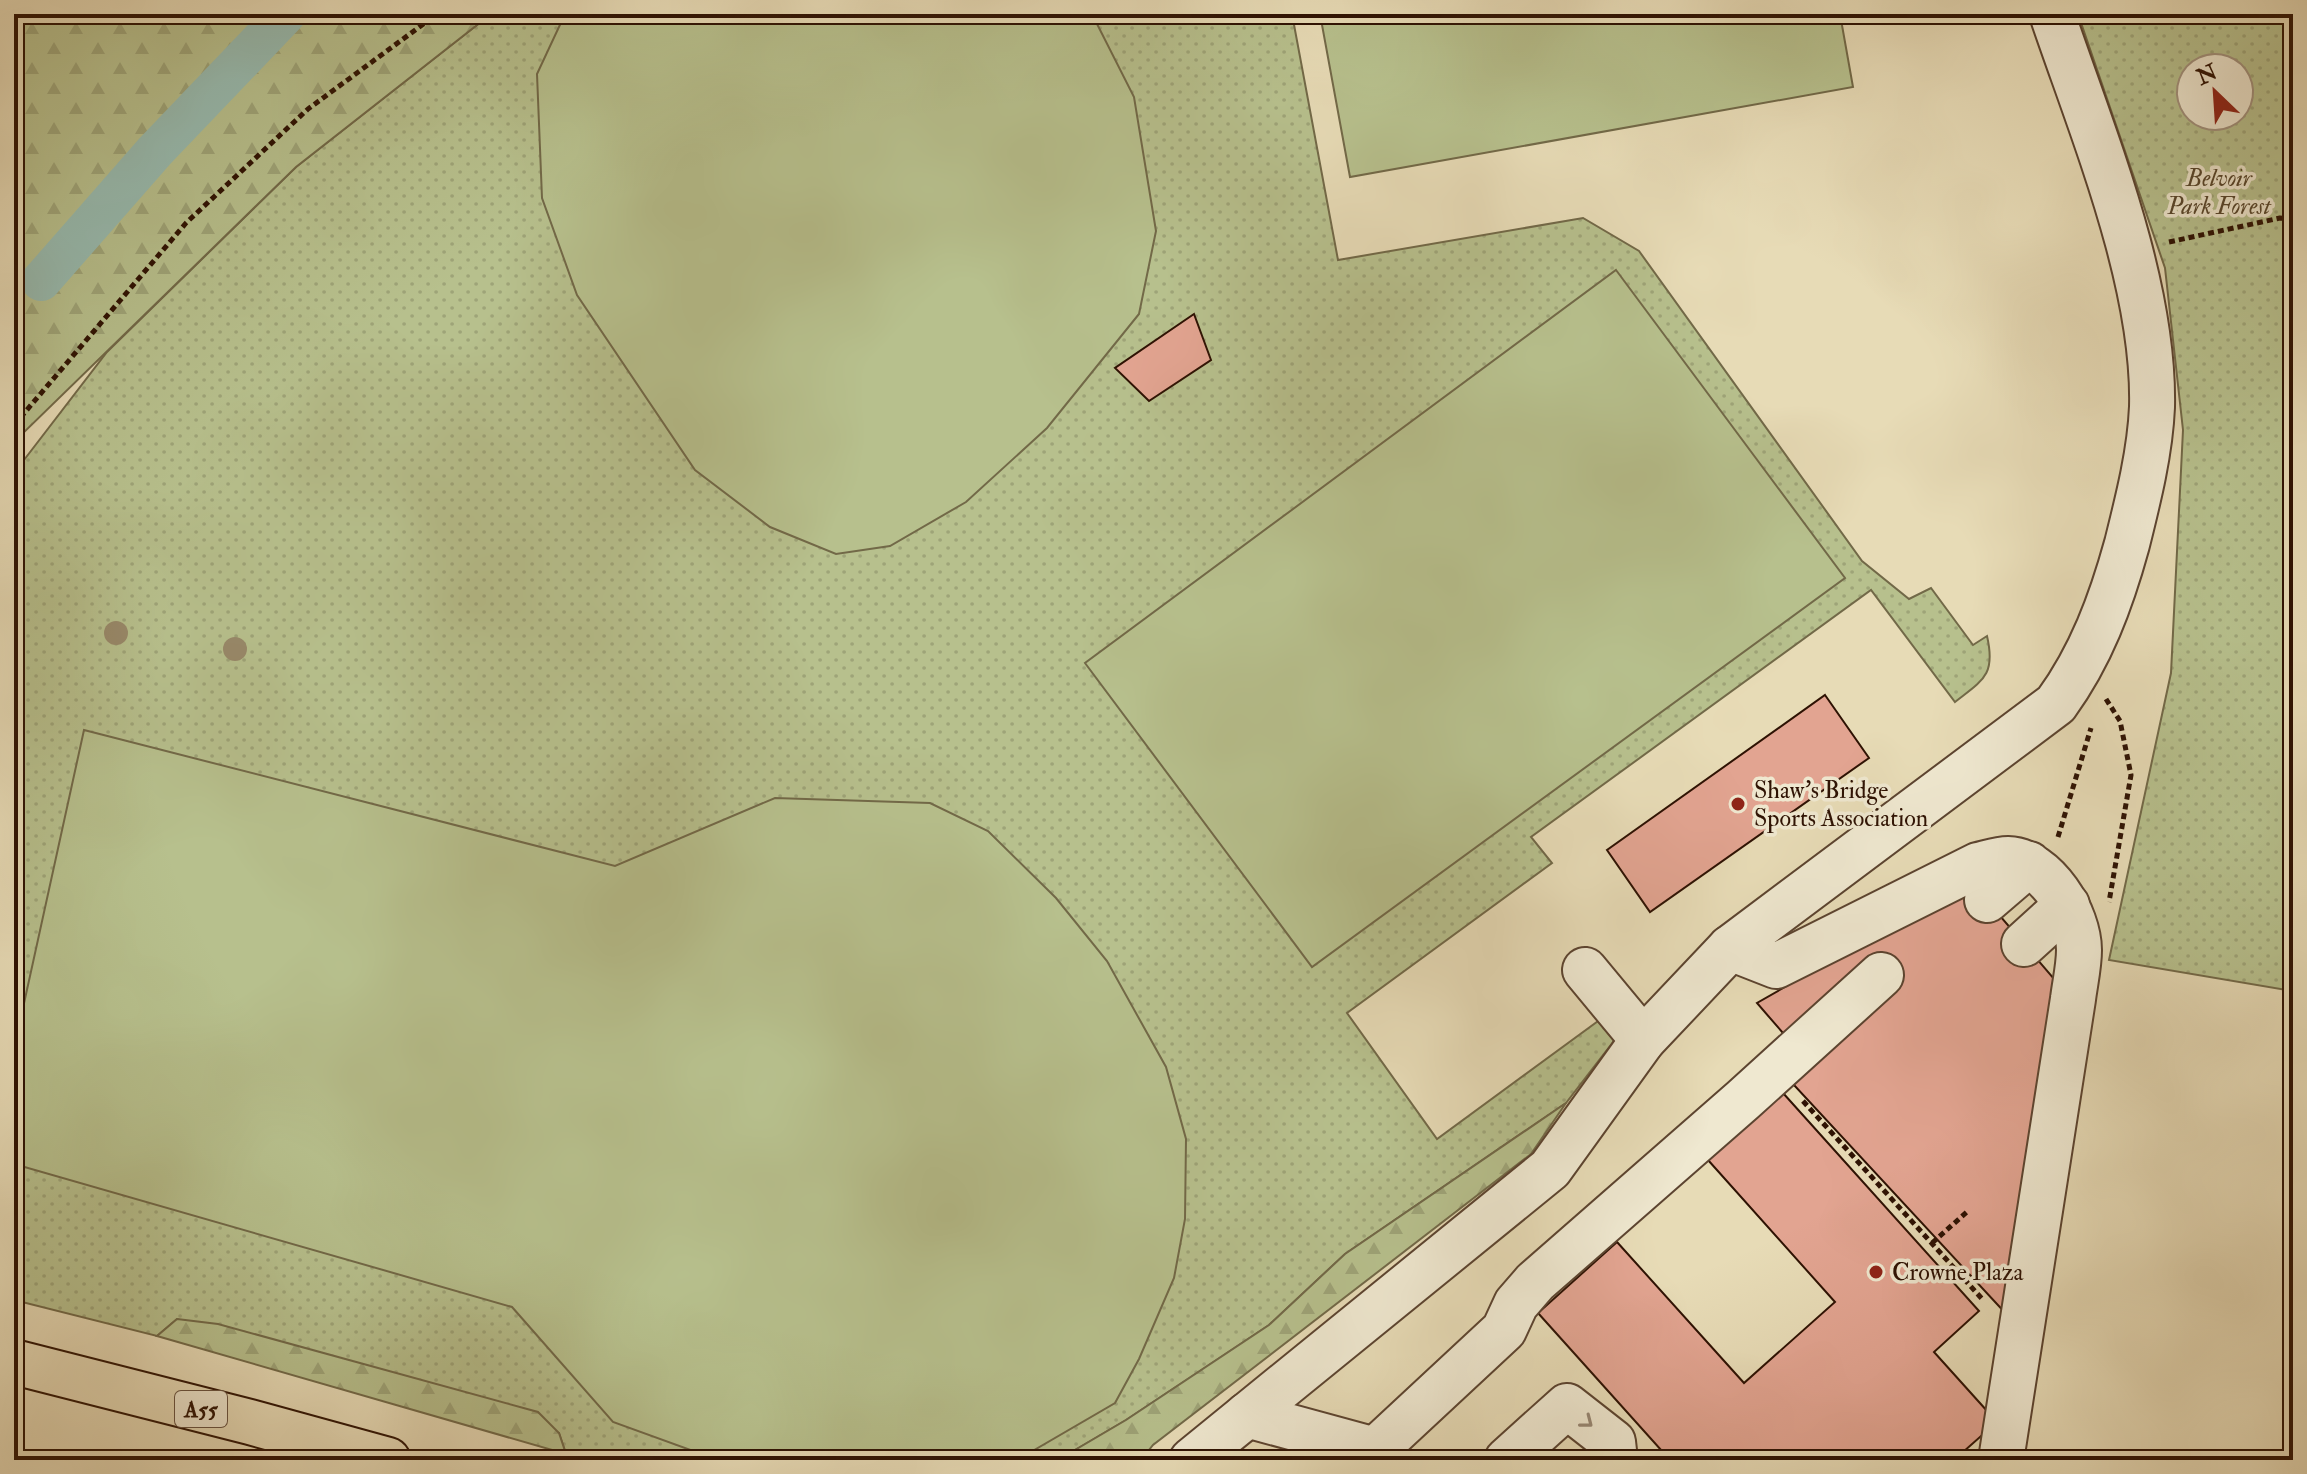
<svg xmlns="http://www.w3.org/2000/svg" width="2307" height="1474" viewBox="0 0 2307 1474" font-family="'IM FELL Double Pica',serif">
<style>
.grass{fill:url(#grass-dots);stroke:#726948;stroke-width:2;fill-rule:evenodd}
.forest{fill:url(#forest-firs);stroke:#726948;stroke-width:2}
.pitch{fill:#b7c08d;stroke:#726948;stroke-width:2}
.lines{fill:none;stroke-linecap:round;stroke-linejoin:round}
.canal{stroke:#97bbb0;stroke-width:40}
.building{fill:#e2a491;stroke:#2e1203;stroke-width:2}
.minor-casing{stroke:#5c4430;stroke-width:48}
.highway-casing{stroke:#2e1203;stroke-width:48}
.path{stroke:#2e1203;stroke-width:5;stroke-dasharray:6 4;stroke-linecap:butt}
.minor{stroke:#efe8d0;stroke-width:44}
.highway{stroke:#e7dbb6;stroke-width:44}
.tree{fill:#98896a}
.oneway{stroke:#988874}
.poi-dot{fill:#8f2418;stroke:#efe8d0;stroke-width:3}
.labels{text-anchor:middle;stroke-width:7;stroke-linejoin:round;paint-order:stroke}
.shield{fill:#efe8d0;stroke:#685240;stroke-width:2}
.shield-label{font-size:22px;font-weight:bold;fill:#2e1203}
.park-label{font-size:24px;font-style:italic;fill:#57462c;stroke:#efe8d0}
.poi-label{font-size:24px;fill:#2e1203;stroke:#efe8d0;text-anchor:start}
</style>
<defs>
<pattern id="grass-dots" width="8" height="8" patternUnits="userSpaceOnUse" patternTransform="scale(2)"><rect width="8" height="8" fill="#b7c08d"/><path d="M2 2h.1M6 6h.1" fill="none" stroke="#9ea478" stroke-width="1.8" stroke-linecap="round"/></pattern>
<pattern id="forest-firs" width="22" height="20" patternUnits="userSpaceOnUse" patternTransform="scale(2)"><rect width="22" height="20" fill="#b7c08d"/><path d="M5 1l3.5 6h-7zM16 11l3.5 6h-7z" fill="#9ea478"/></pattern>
</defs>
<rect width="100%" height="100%" fill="#e7dbb6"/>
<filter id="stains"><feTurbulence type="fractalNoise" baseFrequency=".0025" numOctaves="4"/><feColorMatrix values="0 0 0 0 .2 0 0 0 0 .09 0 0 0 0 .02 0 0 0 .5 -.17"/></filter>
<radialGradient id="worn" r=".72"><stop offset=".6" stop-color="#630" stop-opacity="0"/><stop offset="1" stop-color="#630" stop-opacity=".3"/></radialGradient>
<!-- grass -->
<g class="grass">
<path d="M491,14H1292L1338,260L1583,218L1639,251L1862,561L1909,599L1931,588L1973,645L1987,636C1996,675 1983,680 1955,702L1871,590L1531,837L1552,863L1347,1013L1437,1139L1605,1016L1620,1033L1566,1103L1345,1254L1269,1325L1126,1420L1058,1460H586L566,1454L559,1433L177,1319L157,1336L14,1300V473L107,352L296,167Z"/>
<path d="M2078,14H2293V991L2109,960L2171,673L2183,430L2165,268ZM2191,68H2239V116H2191Z"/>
</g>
<!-- forest -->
<g class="forest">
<polygon points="14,14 491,14 296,167 14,442"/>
<polygon points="1566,1103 1531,1154 1153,1445 1141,1460 1058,1460 1126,1420 1269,1325 1345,1254"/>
<polygon points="177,1319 218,1324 538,1412 559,1433 566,1454 157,1336"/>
</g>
<!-- pitch -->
<g class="pitch">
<polygon points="565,14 1092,14 1134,97 1156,231 1139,314 1047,428 966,502 890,546 836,554 770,527 695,470 577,295 542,198 537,74"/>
<polygon points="1320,14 1840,14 1853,87 1350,177"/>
<polygon points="1616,270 1845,578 1312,967 1085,663"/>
<polygon points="84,730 615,866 775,798 930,803 988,831 1056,898 1107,961 1166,1067 1186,1139 1185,1219 1174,1278 1139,1359 1115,1403 1017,1460 718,1460 613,1422 512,1307 14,1164 14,1049"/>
</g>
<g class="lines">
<!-- canal -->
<polyline class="canal" points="41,281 155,151 286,14"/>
</g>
<!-- building -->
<g class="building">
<polygon points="1194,314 1211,360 1149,401 1115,368"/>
<polygon points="1825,695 1869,758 1650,912 1607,850"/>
<polygon points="1970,881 2061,987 2009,1317 1769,1058 1789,1040 1757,1003"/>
<polygon points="1783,1093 1979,1311 1934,1352 1997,1422 1954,1460 1670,1460 1538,1313 1617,1242 1744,1383 1835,1302 1708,1160"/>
<polygon points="2293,1453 2293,1460 2220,1460"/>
</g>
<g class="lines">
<defs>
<g id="minor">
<polyline points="1987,900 2029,864"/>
<polyline points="2024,944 2067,905"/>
<path d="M1730,948L1776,966L1978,865C1987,863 1998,859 2008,859C2046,860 2079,915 2079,950C2079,966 2075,983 2073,999L2001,1460"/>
<polyline points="1585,970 1643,1040"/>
<polyline points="1247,1415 1375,1450 1383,1460"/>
<polyline points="1375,1450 1504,1330 1516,1304 1535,1282 1743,1100 1881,975"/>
<path d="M1192,1460L1550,1169L1643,1040L1730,948L2056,704C2091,656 2111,602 2127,544C2138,500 2150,453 2152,407C2155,282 2092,132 2052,14"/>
<polyline points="1507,1460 1567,1406 1613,1442 1615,1460"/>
</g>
<polyline id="highway" points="14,1362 250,1422 388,1460"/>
</defs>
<!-- minor casing -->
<use href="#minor" class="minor-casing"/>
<!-- highway casing -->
<use href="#highway" class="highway-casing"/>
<!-- path -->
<g class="path">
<polyline points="2169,242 2280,218 2293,219"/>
<polyline points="14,425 186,223 308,109 437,14"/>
<polyline points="2106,699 2120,721 2131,775 2109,902"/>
<polyline points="2058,837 2091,728"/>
<polyline points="1803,1101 1984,1301"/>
<polyline points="1932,1243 1968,1211"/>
</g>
<!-- minor -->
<use href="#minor" class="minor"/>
<!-- highway -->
<use href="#highway" class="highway"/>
</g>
<!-- trees -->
<g class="tree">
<circle cx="116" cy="633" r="12"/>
<circle cx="235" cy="649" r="12"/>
</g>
<!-- one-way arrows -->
<defs><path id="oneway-chevron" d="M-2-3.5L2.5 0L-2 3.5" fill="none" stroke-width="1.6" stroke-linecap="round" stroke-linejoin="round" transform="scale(2)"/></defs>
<use class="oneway" href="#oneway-chevron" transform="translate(1587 1422) rotate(38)"/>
<!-- markers -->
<g class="poi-dot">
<circle cx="1738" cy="804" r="8"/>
<circle cx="1876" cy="1272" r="8"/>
</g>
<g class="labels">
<!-- shield labels -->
<rect class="shield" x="175" y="1391" width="52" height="36" rx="6"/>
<g class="shield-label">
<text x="201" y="1417">A55</text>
</g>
<!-- park labels -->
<g class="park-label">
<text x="2219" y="186">Belvoir<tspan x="2219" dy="28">Park Forest</tspan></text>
</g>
<!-- poi labels -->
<g class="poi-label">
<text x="1754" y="798">Shaw's Bridge<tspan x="1754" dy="28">Sports Association</tspan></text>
<text x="1892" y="1280">Crowne Plaza</text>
</g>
</g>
<!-- margin -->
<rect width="2307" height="1474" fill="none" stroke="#e7dbb6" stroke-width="48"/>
<rect x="16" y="16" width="2275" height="1442" fill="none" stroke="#2e1203" stroke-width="4"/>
<rect x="24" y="24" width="2259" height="1426" fill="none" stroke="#2e1203" stroke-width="2"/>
<!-- north arrow -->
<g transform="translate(2215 92) rotate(335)"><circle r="38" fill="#efe8d0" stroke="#a2927e" stroke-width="2"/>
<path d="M0-6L14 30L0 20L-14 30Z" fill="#8f2418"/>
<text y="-12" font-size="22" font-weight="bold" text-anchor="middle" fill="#2e1203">N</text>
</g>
<rect width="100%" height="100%" filter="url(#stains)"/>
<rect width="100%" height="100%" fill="url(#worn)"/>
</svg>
